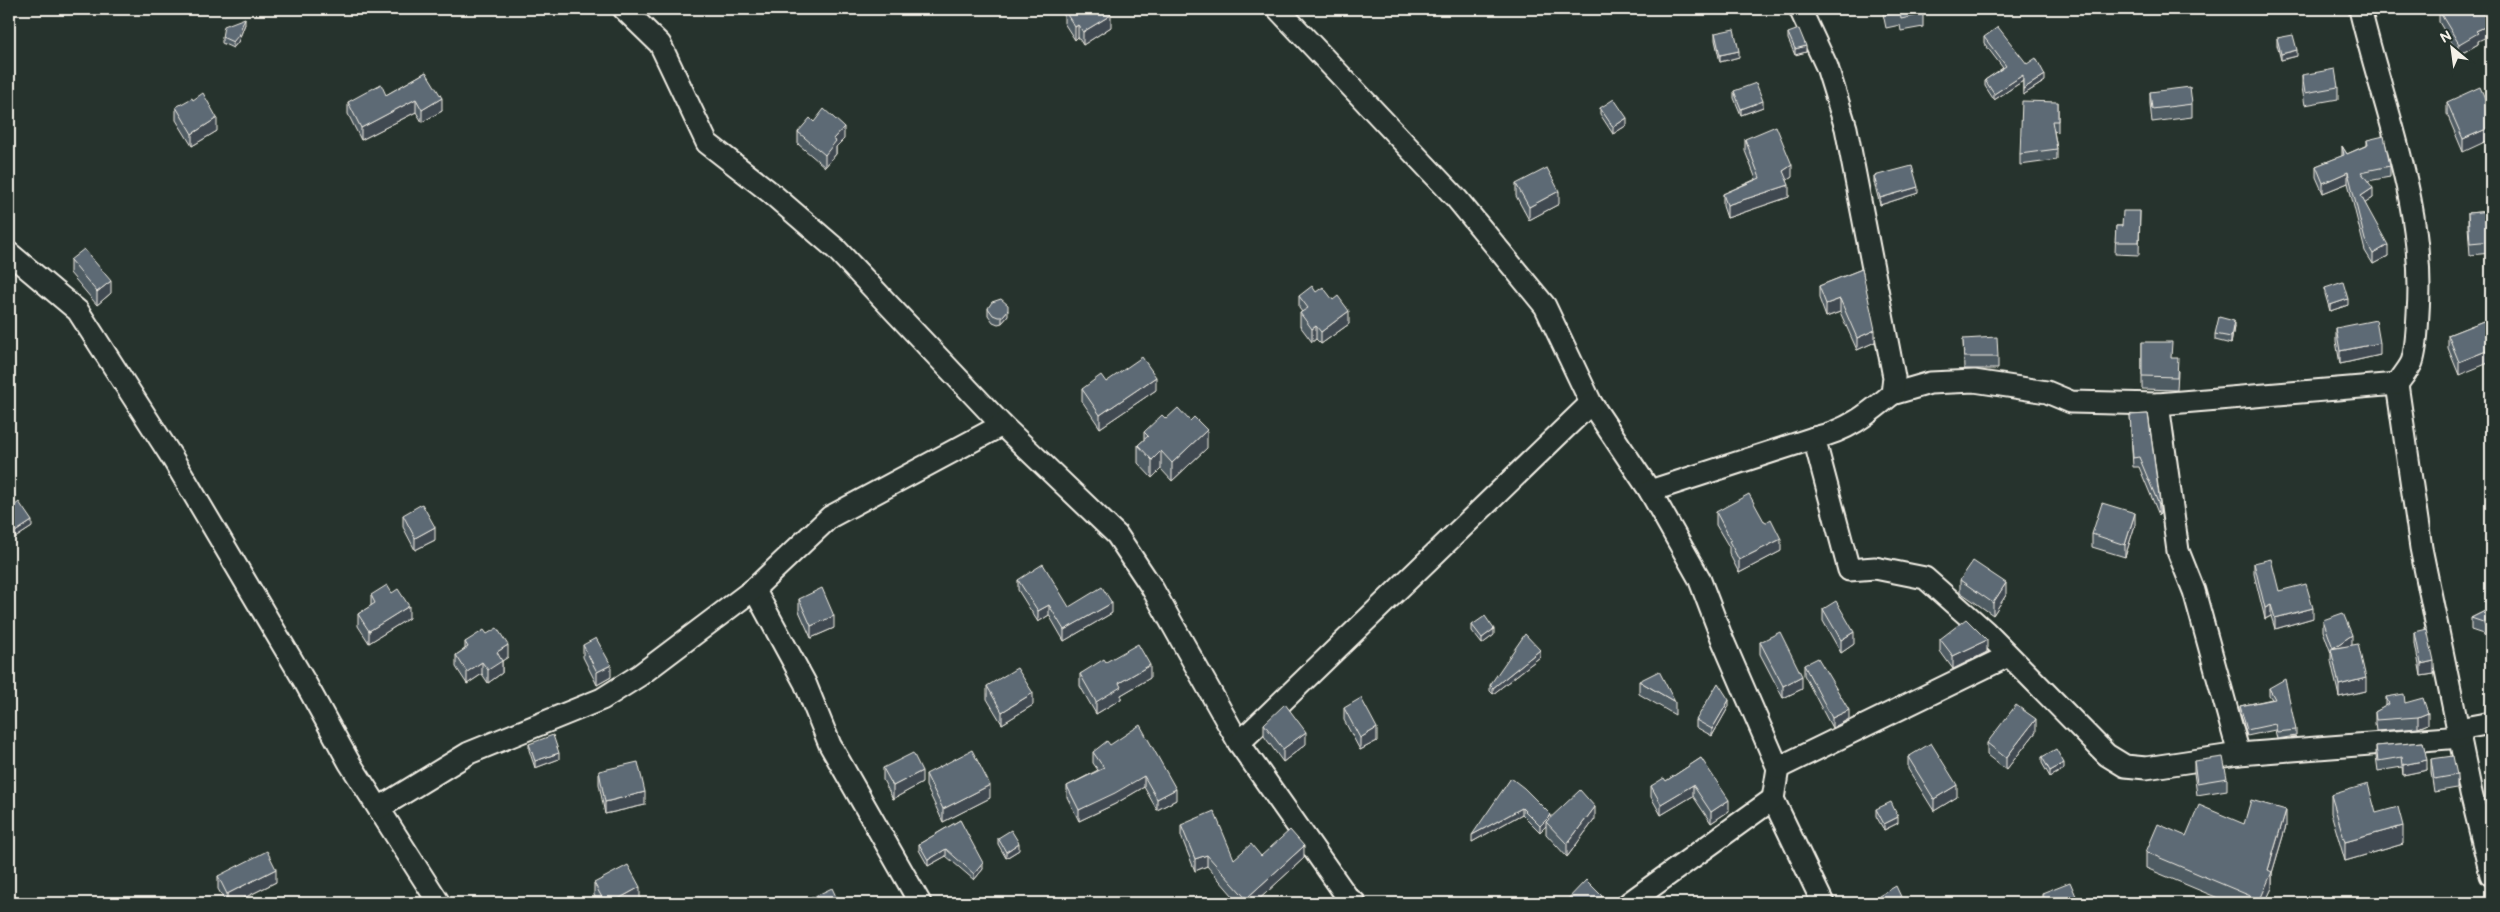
<svg xmlns="http://www.w3.org/2000/svg" width="2500" height="912" viewBox="0 0 2500 912" font-family="'Balsamiq Sans',sans-serif">
<style>
.lines{fill:none;stroke-linecap:round;stroke-linejoin:round}
.minor-casing{stroke:#f4f1e8;stroke-width:25}
.minor{stroke:#26332d;stroke-width:21}
.wall{fill:#505b64;stroke:#f4f1e8}
.shaded-wall{fill:#414a51;stroke:#f4f1e8}
.building{fill:#5d6a74;stroke:#f4f1e8}
</style>
<rect width="100%" height="100%" fill="#26332d"/>
<filter id="ink" filterUnits="userSpaceOnUse"><feTurbulence type="fractalNoise" baseFrequency=".02" numOctaves="2"/><feDisplacementMap in="SourceGraphic" scale="10" xChannelSelector="R" yChannelSelector="G"/><feConvolveMatrix kernelMatrix="1 2 1 2 8 2 1 2 1" color-interpolation-filters="sRGB"/></filter>
<g filter="url(#ink)">
<g class="lines">
<defs>
<g id="minor">
<polyline points="624,9 660,44 707,143 771,193 836,249 1002,425 1117,535 1151,586 1239,743 1348,898 1355,903"/>
<polyline points="1278,9 1457,199 1545,306 1591,403 1650,491 1699,578 1723,641 1778,768 1773,799 1823,903"/>
<path d="M2360,9C2384,110 2426,207 2418,313C2417,328 2417,347 2412,362C2409,369 2402,377 2397,384L2421,548L2471,793L2491,875"/>
<polyline points="9,253 78,311 173,459 306,684 349,762 439,903"/>
<polyline points="1892,394 1930,383 1974,381 2047,392 2071,402 2158,404 2397,384"/>
<polyline points="2158,404 2178,551 2194,591 2239,754"/>
<polyline points="1814,438 1849,570 1875,568 1925,578 1985,631 2107,755 2125,766 2146,768 2239,754 2461,737"/>
<path d="M1650,491L1814,438C1847,431 1867,415 1892,394L1894,377L1846,128L1827,67L1800,9"/>
<polyline points="754,589 805,683 830,745 920,903"/>
<polyline points="2459,729 2491,723"/>
<polyline points="1239,743 1591,403"/>
<polyline points="1778,768 2008,656"/>
<polyline points="379,808 469,753 602,699 640,675 754,589 830,517 1002,425"/>
<polyline points="1629,903 1773,799"/>
</g>
</defs>
<!-- minor casing -->
<use href="#minor" class="minor-casing"/>
<!-- minor -->
<use href="#minor" class="minor"/>
</g>
<!-- wall -->
<g class="wall">
<polygon points="1882,9 1922,9 1923,14 1923,27 1901,31 1900,25 1886,28"/>
<polygon points="1064,10 1111,27 1083,45 1078,37 1075,40 1064,23"/>
<polygon points="2439,11 2478,41 2478,44 2459,55 2439,22"/>
<polygon points="245,24 238,42 233,48 222,43 222,37"/>
<polygon points="1715,33 1739,57 1720,62 1715,40"/>
<polygon points="1788,33 1806,52 1795,55 1788,39"/>
<polygon points="1984,37 2027,64 2045,81 2023,95 2023,81 1994,100 1985,86 1985,80 2003,68 1984,43"/>
<polygon points="2277,38 2297,56 2281,60 2277,45"/>
<polygon points="426,72 442,111 422,122 416,112 361,140 348,114 348,102 386,95"/>
<polygon points="2302,75 2338,87 2338,99 2305,105 2302,88"/>
<polygon points="1734,91 1763,107 1741,115 1734,98"/>
<polygon points="2150,92 2192,104 2192,117 2152,122 2150,104"/>
<polygon points="2058,102 2058,132 2054,131 2057,149 2057,160 2020,165 2020,154"/>
<polygon points="2447,102 2491,112 2463,152 2447,114"/>
<polygon points="176,107 217,131 192,146 176,120"/>
<polygon points="1600,108 1627,125 1613,134 1600,114"/>
<polygon points="798,132 844,139 836,147 836,154 825,167 798,144"/>
<polygon points="1745,139 1792,177 1787,180 1789,197 1727,218 1723,206 1723,194 1756,179 1745,151"/>
<polygon points="2367,140 2390,166 2390,177 2368,181 2373,198 2365,203 2388,256 2373,264 2365,251 2348,183 2323,193 2316,177 2316,166 2342,156 2342,146 2347,154 2367,145"/>
<polygon points="1874,176 1918,193 1880,205 1874,182"/>
<polygon points="1516,184 1559,204 1529,220 1516,196"/>
<polygon points="2140,211 2139,255 2115,254 2116,226 2122,226"/>
<polygon points="2491,211 2491,253 2470,255 2468,226 2468,213"/>
<polygon points="70,260 111,293 97,305 70,273"/>
<polygon points="1862,269 1875,342 1857,350 1840,312 1826,317 1819,298 1819,286"/>
<polygon points="2325,288 2348,305 2330,311 2325,294"/>
<polygon points="1316,292 1333,300 1349,324 1321,344 1316,339 1312,342 1300,326 1300,313 1302,312 1299,308 1299,296"/>
<polygon points="988,308 1008,316 1002,323 998,324 993,322 988,315"/>
<polygon points="2491,318 2459,375 2448,348 2448,335"/>
<polygon points="2234,327 2231,344 2215,340 2215,334"/>
<polygon points="2336,328 2380,355 2340,364 2336,341"/>
<polygon points="1963,339 1998,357 1998,369 1964,369"/>
<polygon points="2142,342 2178,371 2177,390 2142,389"/>
<polygon points="1106,382 1156,390 1100,428 1082,401 1082,389"/>
<polygon points="2148,414 2160,514 2159,515 2139,467 2133,467 2130,415"/>
<polygon points="1166,419 1207,448 1172,481 1161,469 1152,478 1138,463 1138,445 1144,440 1144,432"/>
<polygon points="9,510 32,527 15,538 9,529"/>
<polygon points="1716,512 1781,551 1739,573 1729,553 1729,547 1716,525"/>
<polygon points="403,515 435,540 415,550 403,527"/>
<polygon points="2135,525 2125,557 2092,547 2092,534"/>
<polygon points="2254,563 2279,591 2313,618 2275,629 2271,616 2265,619 2254,574"/>
<polygon points="1018,580 1069,607 1112,613 1064,641 1049,615 1038,622 1018,590"/>
<polygon points="1960,580 2006,595 1993,615 1960,592"/>
<polygon points="371,595 409,618 369,643 358,626 358,614 371,606"/>
<polygon points="799,599 834,628 811,638 799,611"/>
<polygon points="2491,608 2491,651 2483,634 2471,630 2471,618"/>
<polygon points="1823,609 1854,644 1841,653 1823,621"/>
<polygon points="2323,620 2366,691 2339,697 2331,661 2331,653 2323,631"/>
<polygon points="1472,625 1494,635 1482,644 1472,631"/>
<polygon points="2415,632 2434,674 2421,676 2415,644"/>
<polygon points="487,634 508,657 502,661 502,673 488,683 482,674 467,684 456,667 456,655 465,649 465,642"/>
<polygon points="1940,639 1987,652 1953,669 1940,651"/>
<polygon points="1760,642 1802,689 1783,698 1760,654"/>
<polygon points="583,645 611,677 597,685 583,657"/>
<polygon points="1540,657 1493,694 1490,691 1490,685"/>
<polygon points="1106,662 1150,678 1121,695 1121,699 1096,714 1080,686 1080,674"/>
<polygon points="1804,665 1849,719 1832,728 1804,675"/>
<polygon points="1639,681 1675,702 1675,715 1639,694"/>
<polygon points="987,686 1033,705 1002,724 987,699"/>
<polygon points="2269,688 2296,730 2296,736 2277,739 2275,730 2247,736 2240,712 2240,706 2272,699 2269,695"/>
<polygon points="2386,697 2405,703 2428,724 2418,728 2376,731 2375,723 2375,712 2386,706"/>
<polygon points="1729,706 1712,736 1696,727 1696,720"/>
<polygon points="1344,708 1377,741 1360,750 1344,720"/>
<polygon points="1264,724 1306,744 1283,762 1264,736"/>
<polygon points="2036,732 2006,770 1987,755 1987,743"/>
<polygon points="2423,742 2427,770 2403,775 2402,767 2378,771 2376,756 2376,746"/>
<polygon points="529,744 559,759 535,768 529,750"/>
<polygon points="1110,745 1176,800 1157,810 1144,787 1115,804 1079,821 1067,797 1067,786 1098,770 1093,763 1093,752"/>
<polygon points="1908,757 1957,797 1934,811 1908,769"/>
<polygon points="2042,757 2064,769 2050,777 2042,763"/>
<polygon points="1701,758 1729,811 1711,823 1693,796 1661,815 1651,797 1651,786 1666,781"/>
<polygon points="2431,759 2457,775 2457,788 2434,792 2431,772"/>
<polygon points="2194,761 2227,778 2227,790 2197,795 2194,773"/>
<polygon points="883,768 922,783 893,799 883,780"/>
<polygon points="599,771 645,805 605,814 599,784"/>
<polygon points="926,774 990,798 943,822 926,786"/>
<polygon points="1511,778 1551,817 1595,819 1567,857 1546,834 1546,826 1540,832 1522,814 1472,842"/>
<polygon points="2331,795 2376,813 2403,844 2345,861 2331,813"/>
<polygon points="1876,809 1898,823 1884,830 1876,816"/>
<polygon points="960,820 983,869 974,880 946,856 928,866 919,850 919,844"/>
<polygon points="2244,824 2286,826 2272,873 2272,888 2265,903 2230,903 2146,868 2146,852 2186,836"/>
<polygon points="1181,825 1234,859 1261,856 1304,858 1255,903 1239,903 1207,866 1195,871 1181,836"/>
<polygon points="998,838 1019,850 1006,858 998,844"/>
<polygon points="218,876 276,882 234,903 226,903 218,889"/>
<polygon points="594,883 640,900 634,903 599,903 594,895"/>
<polygon points="2042,893 2079,903 2042,903"/>
<polygon points="1879,896 1904,903 1879,903"/>
</g>
<!-- shaded-wall -->
<g class="shaded-wall">
<polygon points="714,9 725,9 714,11"/>
<polygon points="2081,9 2096,9 2081,14"/>
<polygon points="1111,15 1111,27 1083,45 1083,32"/>
<polygon points="245,18 245,24 238,42 233,48 233,42"/>
<polygon points="2491,24 2491,35 2478,41 2478,44 2459,55 2459,44 2476,31"/>
<polygon points="1078,25 1078,37 1075,40 1075,27"/>
<polygon points="1806,46 1806,52 1795,55 1795,49"/>
<polygon points="2297,50 2297,56 2281,60 2281,54"/>
<polygon points="1739,51 1739,57 1720,62 1720,55"/>
<polygon points="2023,75 2023,81 1994,100 1994,94"/>
<polygon points="2045,75 2045,81 2023,95 2023,89"/>
<polygon points="442,98 442,111 422,122 422,110"/>
<polygon points="416,99 416,112 361,140 361,128"/>
<polygon points="1763,101 1763,107 1741,115 1741,109"/>
<polygon points="217,118 217,131 192,146 192,134"/>
<polygon points="1627,118 1627,125 1613,134 1613,127"/>
<polygon points="844,127 844,139 836,147 836,154 825,167 825,155 833,139"/>
<polygon points="2491,127 2491,139 2463,152 2463,139"/>
<polygon points="1792,165 1792,177 1783,183 1783,171"/>
<polygon points="2348,172 2348,183 2323,193 2323,183"/>
<polygon points="1789,185 1789,197 1727,218 1727,205"/>
<polygon points="1918,187 1918,193 1880,205 1880,198"/>
<polygon points="2373,188 2373,198 2361,206 2361,196"/>
<polygon points="1559,191 1559,204 1529,220 1529,207"/>
<polygon points="2388,245 2388,256 2373,264 2373,254"/>
<polygon points="111,281 111,293 97,305 97,292"/>
<polygon points="1840,299 1840,312 1826,317 1826,304"/>
<polygon points="2348,299 2348,305 2330,311 2330,305"/>
<polygon points="1008,310 1008,316 1002,323 1002,317"/>
<polygon points="1349,311 1349,324 1321,344 1321,332"/>
<polygon points="2234,321 2234,327 2231,344 2231,337"/>
<polygon points="1316,326 1316,339 1312,342 1312,329"/>
<polygon points="1875,330 1875,342 1857,350 1857,338"/>
<polygon points="2380,343 2380,355 2340,364 2340,351"/>
<polygon points="2491,349 2491,362 2459,375 2459,362"/>
<polygon points="1156,377 1156,390 1100,428 1100,415"/>
<polygon points="1207,430 1207,448 1172,481 1172,463"/>
<polygon points="1161,451 1161,469 1152,478 1152,460"/>
<polygon points="2160,504 2160,514 2159,515 2159,505"/>
<polygon points="2135,513 2135,525 2125,557 2125,545"/>
<polygon points="32,521 32,527 15,538 15,532"/>
<polygon points="435,527 435,540 415,550 415,538"/>
<polygon points="1781,539 1781,551 1739,573 1739,560"/>
<polygon points="2006,583 2006,595 1993,615 1993,603"/>
<polygon points="1112,603 1112,613 1064,641 1064,630"/>
<polygon points="1049,605 1049,615 1038,622 1038,611"/>
<polygon points="2271,605 2271,616 2265,619 2265,608"/>
<polygon points="409,606 409,618 369,643 369,631"/>
<polygon points="2313,608 2313,618 2275,629 2275,618"/>
<polygon points="834,616 834,628 811,638 811,626"/>
<polygon points="1494,629 1494,635 1482,644 1482,638"/>
<polygon points="1854,632 1854,644 1841,653 1841,640"/>
<polygon points="2352,635 2352,646 2333,648"/>
<polygon points="1987,640 1987,652 1953,669 1953,656"/>
<polygon points="508,645 508,657 502,661 502,673 488,683 488,670 497,652"/>
<polygon points="1540,650 1540,657 1493,694 1493,688"/>
<polygon points="2434,661 2434,674 2421,676 2421,664"/>
<polygon points="482,662 482,674 467,684 467,672"/>
<polygon points="611,665 611,677 597,685 597,672"/>
<polygon points="1150,665 1150,678 1121,695 1121,699 1096,714 1096,702 1119,683"/>
<polygon points="1802,676 1802,689 1783,698 1783,686"/>
<polygon points="2366,678 2366,691 2339,697 2339,685"/>
<polygon points="1033,693 1033,705 1002,724 1002,712"/>
<polygon points="1729,700 1729,706 1712,736 1712,729"/>
<polygon points="1849,710 1849,719 1832,728 1832,718"/>
<polygon points="2428,713 2428,724 2418,728 2418,717"/>
<polygon points="2036,719 2036,732 2006,770 2006,758"/>
<polygon points="1377,728 1377,741 1360,750 1360,738"/>
<polygon points="1306,732 1306,744 1283,762 1283,749"/>
<polygon points="559,753 559,759 535,768 535,761"/>
<polygon points="2427,760 2427,770 2403,775 2403,765"/>
<polygon points="2064,763 2064,769 2050,777 2050,771"/>
<polygon points="922,771 922,783 893,799 893,786"/>
<polygon points="1144,776 1144,787 1115,804 1079,821 1079,810"/>
<polygon points="990,785 990,798 943,822 943,809"/>
<polygon points="1693,785 1693,796 1661,815 1661,804"/>
<polygon points="1957,785 1957,797 1934,811 1934,799"/>
<polygon points="1176,789 1176,800 1157,810 1157,799"/>
<polygon points="645,792 645,805 605,814 605,802"/>
<polygon points="1729,800 1729,811 1711,823 1711,812"/>
<polygon points="1595,807 1595,819 1567,857 1567,844"/>
<polygon points="1522,808 1522,814 1472,842 1472,835"/>
<polygon points="2286,810 2286,826 2272,873 2272,888 2265,903 2260,903 2260,900 2268,870"/>
<polygon points="1551,815 1551,822 1546,822 1546,826 1540,832 1540,826"/>
<polygon points="1898,817 1898,823 1884,830 1884,824"/>
<polygon points="2403,826 2403,844 2345,861 2345,842"/>
<polygon points="1019,843 1019,850 1006,858 1006,852"/>
<polygon points="1304,846 1304,858 1255,903 1249,903 1249,896"/>
<polygon points="946,849 946,856 928,866 928,860"/>
<polygon points="1207,855 1207,866 1195,871 1195,859"/>
<polygon points="983,863 983,869 974,880 974,874"/>
<polygon points="276,869 276,882 234,903 227,903 227,894"/>
<polygon points="640,887 640,900 634,903 611,903"/>
<polygon points="1602,896 1602,903 1595,903"/>
</g>
<!-- building -->
<g class="building">
<polygon points="1066,9 1107,9 1111,15 1083,32 1078,25 1075,27 1064,10"/>
<polygon points="1884,9 1922,9 1923,14 1901,19 1900,13 1886,15"/>
<polygon points="2443,9 2491,9 2491,24 2476,31 2478,33 2459,44 2439,11"/>
<polygon points="245,18 238,36 233,42 222,37 224,26"/>
<polygon points="1998,27 2027,64 2036,58 2045,75 2023,89 2023,75 1994,94 1985,80 2006,66 1984,37"/>
<polygon points="1734,29 1739,51 1720,55 1715,33"/>
<polygon points="1799,29 1806,46 1795,49 1788,33"/>
<polygon points="2293,35 2297,50 2281,54 2277,38"/>
<polygon points="2335,69 2338,87 2305,93 2302,75"/>
<polygon points="426,72 442,98 422,110 416,99 361,128 348,102 381,84 386,95"/>
<polygon points="1756,83 1763,101 1741,109 1734,91"/>
<polygon points="2190,87 2192,104 2152,109 2150,92"/>
<polygon points="2480,87 2491,112 2491,127 2463,139 2447,102"/>
<polygon points="203,93 217,118 192,134 176,107 192,98 193,100"/>
<polygon points="1614,99 1627,118 1613,127 1600,108"/>
<polygon points="2022,101 2058,102 2058,121 2052,121 2057,149 2020,154"/>
<polygon points="824,109 844,127 833,139 836,141 825,155 798,132 810,118 814,122"/>
<polygon points="1776,126 1792,165 1783,171 1789,185 1727,205 1723,194 1760,178 1745,139"/>
<polygon points="2384,136 2390,166 2361,172 2373,188 2361,196 2388,245 2373,254 2365,240 2348,172 2323,183 2316,166 2344,155 2342,146 2347,154 2368,145 2367,140"/>
<polygon points="1912,166 1918,187 1880,198 1874,176"/>
<polygon points="1547,168 1559,191 1529,207 1516,184"/>
<polygon points="2123,211 2140,211 2139,242 2115,242 2116,226 2122,226"/>
<polygon points="2491,211 2491,241 2470,243 2468,213"/>
<polygon points="84,249 111,281 97,292 70,260"/>
<polygon points="1862,269 1875,330 1857,338 1840,299 1826,304 1819,286"/>
<polygon points="2343,282 2348,299 2330,305 2325,288"/>
<polygon points="1312,286 1316,292 1323,287 1333,300 1338,296 1349,311 1321,332 1316,326 1312,329 1300,313 1308,308 1299,296"/>
<polygon points="1001,299 1008,305 1008,310 1002,317 998,317 993,315 988,308 992,302"/>
<polygon points="2219,317 2234,321 2231,337 2215,334"/>
<polygon points="2491,318 2491,349 2459,362 2448,335"/>
<polygon points="2376,320 2380,343 2340,351 2336,328"/>
<polygon points="1997,337 1998,357 1964,357 1963,339"/>
<polygon points="2142,342 2172,342 2171,358 2178,358 2177,377 2142,376"/>
<polygon points="1142,357 1156,377 1100,415 1082,389 1101,375 1106,382"/>
<polygon points="1178,408 1190,421 1194,417 1207,430 1172,463 1161,451 1152,460 1138,445 1148,436 1144,432 1162,415 1166,419"/>
<polygon points="2148,414 2160,504 2159,505 2139,457 2133,458 2130,415"/>
<polygon points="1749,494 1765,523 1771,519 1781,539 1739,560 1729,541 1731,540 1716,512"/>
<polygon points="19,502 32,521 15,532 9,523 9,510"/>
<polygon points="2102,503 2135,513 2125,545 2092,534"/>
<polygon points="422,504 435,527 415,538 403,515"/>
<polygon points="2271,559 2279,591 2306,584 2313,608 2275,618 2271,605 2265,608 2254,563"/>
<polygon points="1973,561 2006,583 1993,603 1960,580"/>
<polygon points="1043,564 1069,607 1102,587 1112,603 1064,630 1049,605 1038,611 1018,580"/>
<polygon points="387,585 392,593 398,589 409,606 369,631 358,614 375,603 371,595"/>
<polygon points="822,588 834,616 811,626 799,599"/>
<polygon points="1836,601 1854,632 1841,640 1823,609"/>
<polygon points="2491,608 2491,639 2483,622 2471,618"/>
<polygon points="2343,613 2352,635 2333,648 2323,620"/>
<polygon points="1485,616 1494,629 1482,638 1472,625"/>
<polygon points="1966,619 1987,640 1953,656 1940,639"/>
<polygon points="497,628 508,645 497,652 502,661 488,670 482,662 467,672 456,655 468,647 465,642 484,630 487,634"/>
<polygon points="2427,629 2434,661 2421,664 2415,632"/>
<polygon points="1780,632 1802,676 1783,686 1760,642"/>
<polygon points="1525,634 1540,650 1493,688 1490,685"/>
<polygon points="596,638 611,665 597,672 583,645"/>
<polygon points="1138,644 1150,665 1119,683 1121,687 1096,702 1080,674 1104,659 1106,662"/>
<polygon points="2358,644 2366,678 2339,685 2331,649"/>
<polygon points="1818,658 1849,710 1832,718 1804,665"/>
<polygon points="1017,668 1033,693 1002,712 987,686"/>
<polygon points="1659,671 1675,702 1639,681"/>
<polygon points="2285,679 2296,730 2277,732 2275,724 2247,730 2240,706 2275,699 2269,688"/>
<polygon points="1718,683 1729,700 1712,729 1696,720"/>
<polygon points="2404,694 2405,703 2423,698 2428,713 2418,717 2376,720 2375,712 2389,704 2386,697"/>
<polygon points="1361,698 1377,728 1360,738 1344,708"/>
<polygon points="1285,704 1306,732 1283,749 1264,724"/>
<polygon points="2016,705 2036,719 2006,758 1987,743"/>
<polygon points="1140,725 1176,789 1157,799 1144,776 1115,793 1079,810 1067,786 1104,768 1093,752 1107,741 1110,745"/>
<polygon points="553,735 559,753 535,761 529,744"/>
<polygon points="2423,742 2427,760 2403,765 2402,757 2378,761 2376,746"/>
<polygon points="1931,743 1957,785 1934,799 1908,757"/>
<polygon points="2056,749 2064,763 2050,771 2042,757"/>
<polygon points="972,750 990,785 943,809 926,774"/>
<polygon points="913,753 922,771 893,786 883,768"/>
<polygon points="2453,756 2457,775 2434,779 2431,759"/>
<polygon points="2223,757 2227,778 2197,783 2194,761"/>
<polygon points="1701,758 1729,800 1711,812 1693,785 1661,804 1651,786 1664,778 1666,781"/>
<polygon points="638,762 645,792 605,802 599,771"/>
<polygon points="1511,778 1524,788 1551,815 1540,826 1522,808 1472,835"/>
<polygon points="2368,784 2376,813 2398,807 2403,826 2345,842 2331,795"/>
<polygon points="1580,790 1595,807 1567,844 1546,822"/>
<polygon points="2251,800 2286,810 2268,870 2272,872 2260,900 2146,852 2158,824 2186,836 2199,805 2244,824"/>
<polygon points="1891,802 1898,817 1884,824 1876,809"/>
<polygon points="1214,811 1234,859 1251,844 1261,856 1290,830 1304,846 1249,896 1251,901 1249,902 1207,855 1195,859 1181,825"/>
<polygon points="960,820 983,863 974,874 946,849 928,860 919,844"/>
<polygon points="1011,830 1019,843 1006,852 998,838"/>
<polygon points="267,851 276,869 227,894 218,876"/>
<polygon points="628,865 640,887 611,903 605,903 594,883"/>
<polygon points="1586,880 1602,896 1595,903 1564,903"/>
<polygon points="2070,882 2079,903 2047,903 2042,893"/>
<polygon points="1896,886 1904,903 1883,903 1879,896"/>
<polygon points="832,888 839,903 809,903 807,900"/>
</g>
</g>
<!-- margin -->
<rect width="2500" height="912" fill="none" stroke="#26332d" stroke-width="30"/>
<rect x="15" y="15" width="2470" height="882" fill="none" stroke="#f4f1e8" stroke-width="2" filter="url(#ink)"/>
<!-- north arrow -->
<g transform="translate(2452 48) rotate(331)" stroke="#26332d" stroke-width="4" paint-order="stroke">
<path d="M0-4L9 19L0 12L-9 19Z" fill="#f4f1e8"/>
<text y="-8" font-size="14" font-weight="bold" text-anchor="middle" fill="#f4f1e8">N</text>
</g>
</svg>
